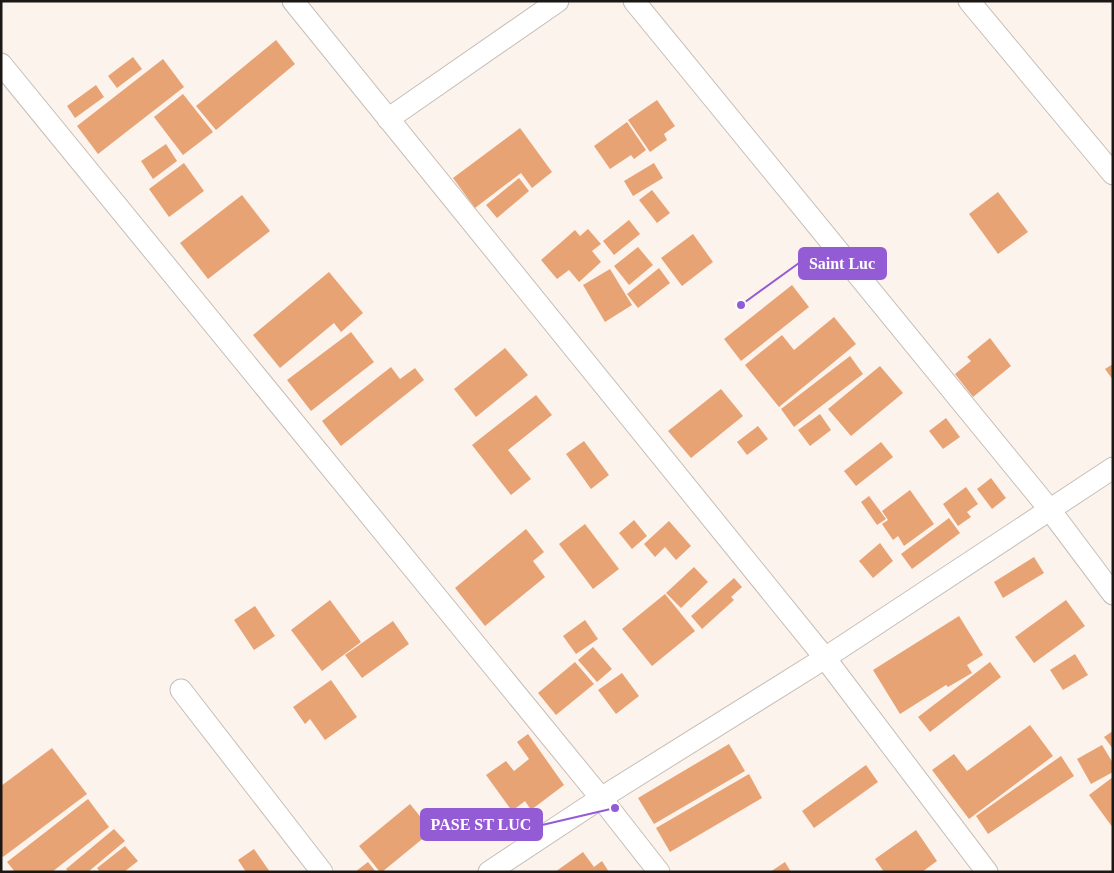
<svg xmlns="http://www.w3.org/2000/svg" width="1114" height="873" viewBox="0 0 1114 873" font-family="'Times New Roman',serif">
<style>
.building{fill:#e8a374}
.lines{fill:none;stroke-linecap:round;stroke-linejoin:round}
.street-casing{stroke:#c6bdb7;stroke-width:23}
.street{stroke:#fff;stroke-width:21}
.leader{fill:none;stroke:#945cd4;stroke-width:2}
.callout-dot{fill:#945cd4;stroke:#fff;stroke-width:2}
.callout{fill:#945cd4;stroke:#945cd4;stroke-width:2}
.callout-label{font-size:16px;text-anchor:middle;font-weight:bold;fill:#fff}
</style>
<rect width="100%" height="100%" fill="#fdf3ed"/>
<!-- building -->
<g class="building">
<polygon points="276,40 295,64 216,130 196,106"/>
<polygon points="133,57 142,69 117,88 108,76"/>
<polygon points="163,59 184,87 98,154 77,126"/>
<polygon points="96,85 104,97 75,118 67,106"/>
<polygon points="183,94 213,132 183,155 154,117"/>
<polygon points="657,100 675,126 664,134 667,140 650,152 628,120"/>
<polygon points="627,122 646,150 634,159 631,155 610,169 594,146"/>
<polygon points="520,128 552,172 532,188 521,173 475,208 453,178"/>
<polygon points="166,144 177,161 153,179 141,161"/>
<polygon points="184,163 204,191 169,217 149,189"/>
<polygon points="654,163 663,178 633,196 624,181"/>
<polygon points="519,178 529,191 497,218 486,205"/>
<polygon points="652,190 670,213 657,223 639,200"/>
<polygon points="998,192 1028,232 998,254 969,214"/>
<polygon points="242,195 270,231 208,279 180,243"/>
<polygon points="629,220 640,234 614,255 603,241"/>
<polygon points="588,229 601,244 592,251 601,262 579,282 569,270 557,279 541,260 575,230 580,236"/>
<polygon points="693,234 713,262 682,286 661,258"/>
<polygon points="638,247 653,265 629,285 614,266"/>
<polygon points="659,268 670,283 638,308 627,294"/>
<polygon points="610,269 632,305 605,322 583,285"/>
<polygon points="329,272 363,313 341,332 334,323 280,368 253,335"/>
<polygon points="792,285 809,307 741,361 724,339"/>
<polygon points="834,317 856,344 779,407 745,365 782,335 794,350"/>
<polygon points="351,332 374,362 311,411 287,380"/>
<polygon points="990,338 1011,366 973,397 955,374 971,361 967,357"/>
<polygon points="505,348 528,375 476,417 454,389"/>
<polygon points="850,356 863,374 794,427 781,409"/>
<polygon points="1113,364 1113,380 1105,369"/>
<polygon points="880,366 903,393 851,436 828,409"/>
<polygon points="391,367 400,379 415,368 424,380 341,446 322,421"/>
<polygon points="721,389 743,416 691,458 668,431"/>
<polygon points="536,395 552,415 508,450 531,479 511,495 472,445"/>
<polygon points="820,414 831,430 810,446 798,430"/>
<polygon points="946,418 960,437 943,449 929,431"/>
<polygon points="758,426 768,439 747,455 737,442"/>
<polygon points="584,441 609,475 591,489 566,454"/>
<polygon points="881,442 893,457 856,486 844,471"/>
<polygon points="991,478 1006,498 992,509 977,489"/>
<polygon points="966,487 978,504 967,512 971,517 958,526 943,504"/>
<polygon points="910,490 934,524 904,546 898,536 893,540 882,524 888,520 882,511"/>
<polygon points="869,496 886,519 877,525 861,502"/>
<polygon points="949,518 960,533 912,569 901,554"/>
<polygon points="634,520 647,536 632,549 619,533"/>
<polygon points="669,521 691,546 676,560 665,547 655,557 644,544"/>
<polygon points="585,524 619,569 593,589 559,544"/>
<polygon points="526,529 544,552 533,561 545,577 485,626 455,588"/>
<polygon points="880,543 893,561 873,578 859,561"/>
<polygon points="1034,557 1044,573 1003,598 994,582"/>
<polygon points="694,567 708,582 681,608 666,593"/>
<polygon points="734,578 742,587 731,597 734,600 702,629 691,616"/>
<polygon points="665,594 695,631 652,666 622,629"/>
<polygon points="330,600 361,642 322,671 291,630"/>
<polygon points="1066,600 1085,626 1034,663 1015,637"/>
<polygon points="255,606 275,636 254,650 234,620"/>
<polygon points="959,616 983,655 967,665 972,673 948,687 946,685 900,714 873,670"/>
<polygon points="585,620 598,639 576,654 563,636"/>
<polygon points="393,621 409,644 362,678 345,655"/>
<polygon points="593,647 612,669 597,682 578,660"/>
<polygon points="1075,654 1088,675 1063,690 1050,670"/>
<polygon points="575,662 594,684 556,715 538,693"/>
<polygon points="990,662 1001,677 930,732 918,717"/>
<polygon points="622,673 639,696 616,714 598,690"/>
<polygon points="331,680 357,717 325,740 310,719 305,724 293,707"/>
<polygon points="1030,725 1053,756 969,819 932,770 954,754 967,771"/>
<polygon points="1113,731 1113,749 1104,737"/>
<polygon points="528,734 564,785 531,810 525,801 512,811 486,775 506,761 514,771 529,759 517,742"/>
<polygon points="729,744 745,771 654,824 638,798"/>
<polygon points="1102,745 1113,763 1113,772 1091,784 1077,759"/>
<polygon points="52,748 87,794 3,857 1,854 1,786"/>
<polygon points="1061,756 1074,776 988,834 976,816"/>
<polygon points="866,765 878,782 814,828 802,811"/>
<polygon points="749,774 762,798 670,852 656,828"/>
<polygon points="1113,777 1113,828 1089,795"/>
<polygon points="88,799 109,827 52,872 15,872 7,862"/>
<polygon points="410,804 432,831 382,872 380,872 359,846"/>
<polygon points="114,829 125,841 88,872 68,872 66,869"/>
<polygon points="916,830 937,861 922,872 884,872 875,859"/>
<polygon points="125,846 138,861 124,872 100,872 97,868"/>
<polygon points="254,849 270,872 246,872 238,860"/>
<polygon points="583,852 594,867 602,861 609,872 555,872"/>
<polygon points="368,862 376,872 355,872"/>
<polygon points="785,862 791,872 770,872"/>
</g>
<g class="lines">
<defs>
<g id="street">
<polyline points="293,1 825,658 987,872"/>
<polyline points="634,1 1050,510 1113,594"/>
<polyline points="969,1 1113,174"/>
<polyline points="1,64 601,798 659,872"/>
<polyline points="388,119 558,1"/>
<polyline points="181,690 322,872"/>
<polyline points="489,872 601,798 825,658 1113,468"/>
</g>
</defs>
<!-- street casing -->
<use href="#street" class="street-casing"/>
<!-- street -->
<use href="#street" class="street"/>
</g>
<!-- callouts -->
<path class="leader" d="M741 305L799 263M615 808L542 825"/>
<g class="callout-dot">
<circle cx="741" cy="305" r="5"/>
<circle cx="615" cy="808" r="5"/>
</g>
<g class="callout">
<rect x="799" y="248" width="87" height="31" rx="5"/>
<rect x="421" y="809" width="121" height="31" rx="5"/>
</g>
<g class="callout-label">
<text x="842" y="269">Saint Luc</text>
<text x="481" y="830">PASE ST LUC</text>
</g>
<!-- border -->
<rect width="1114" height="873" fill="none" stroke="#1b1715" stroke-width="5"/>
</svg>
